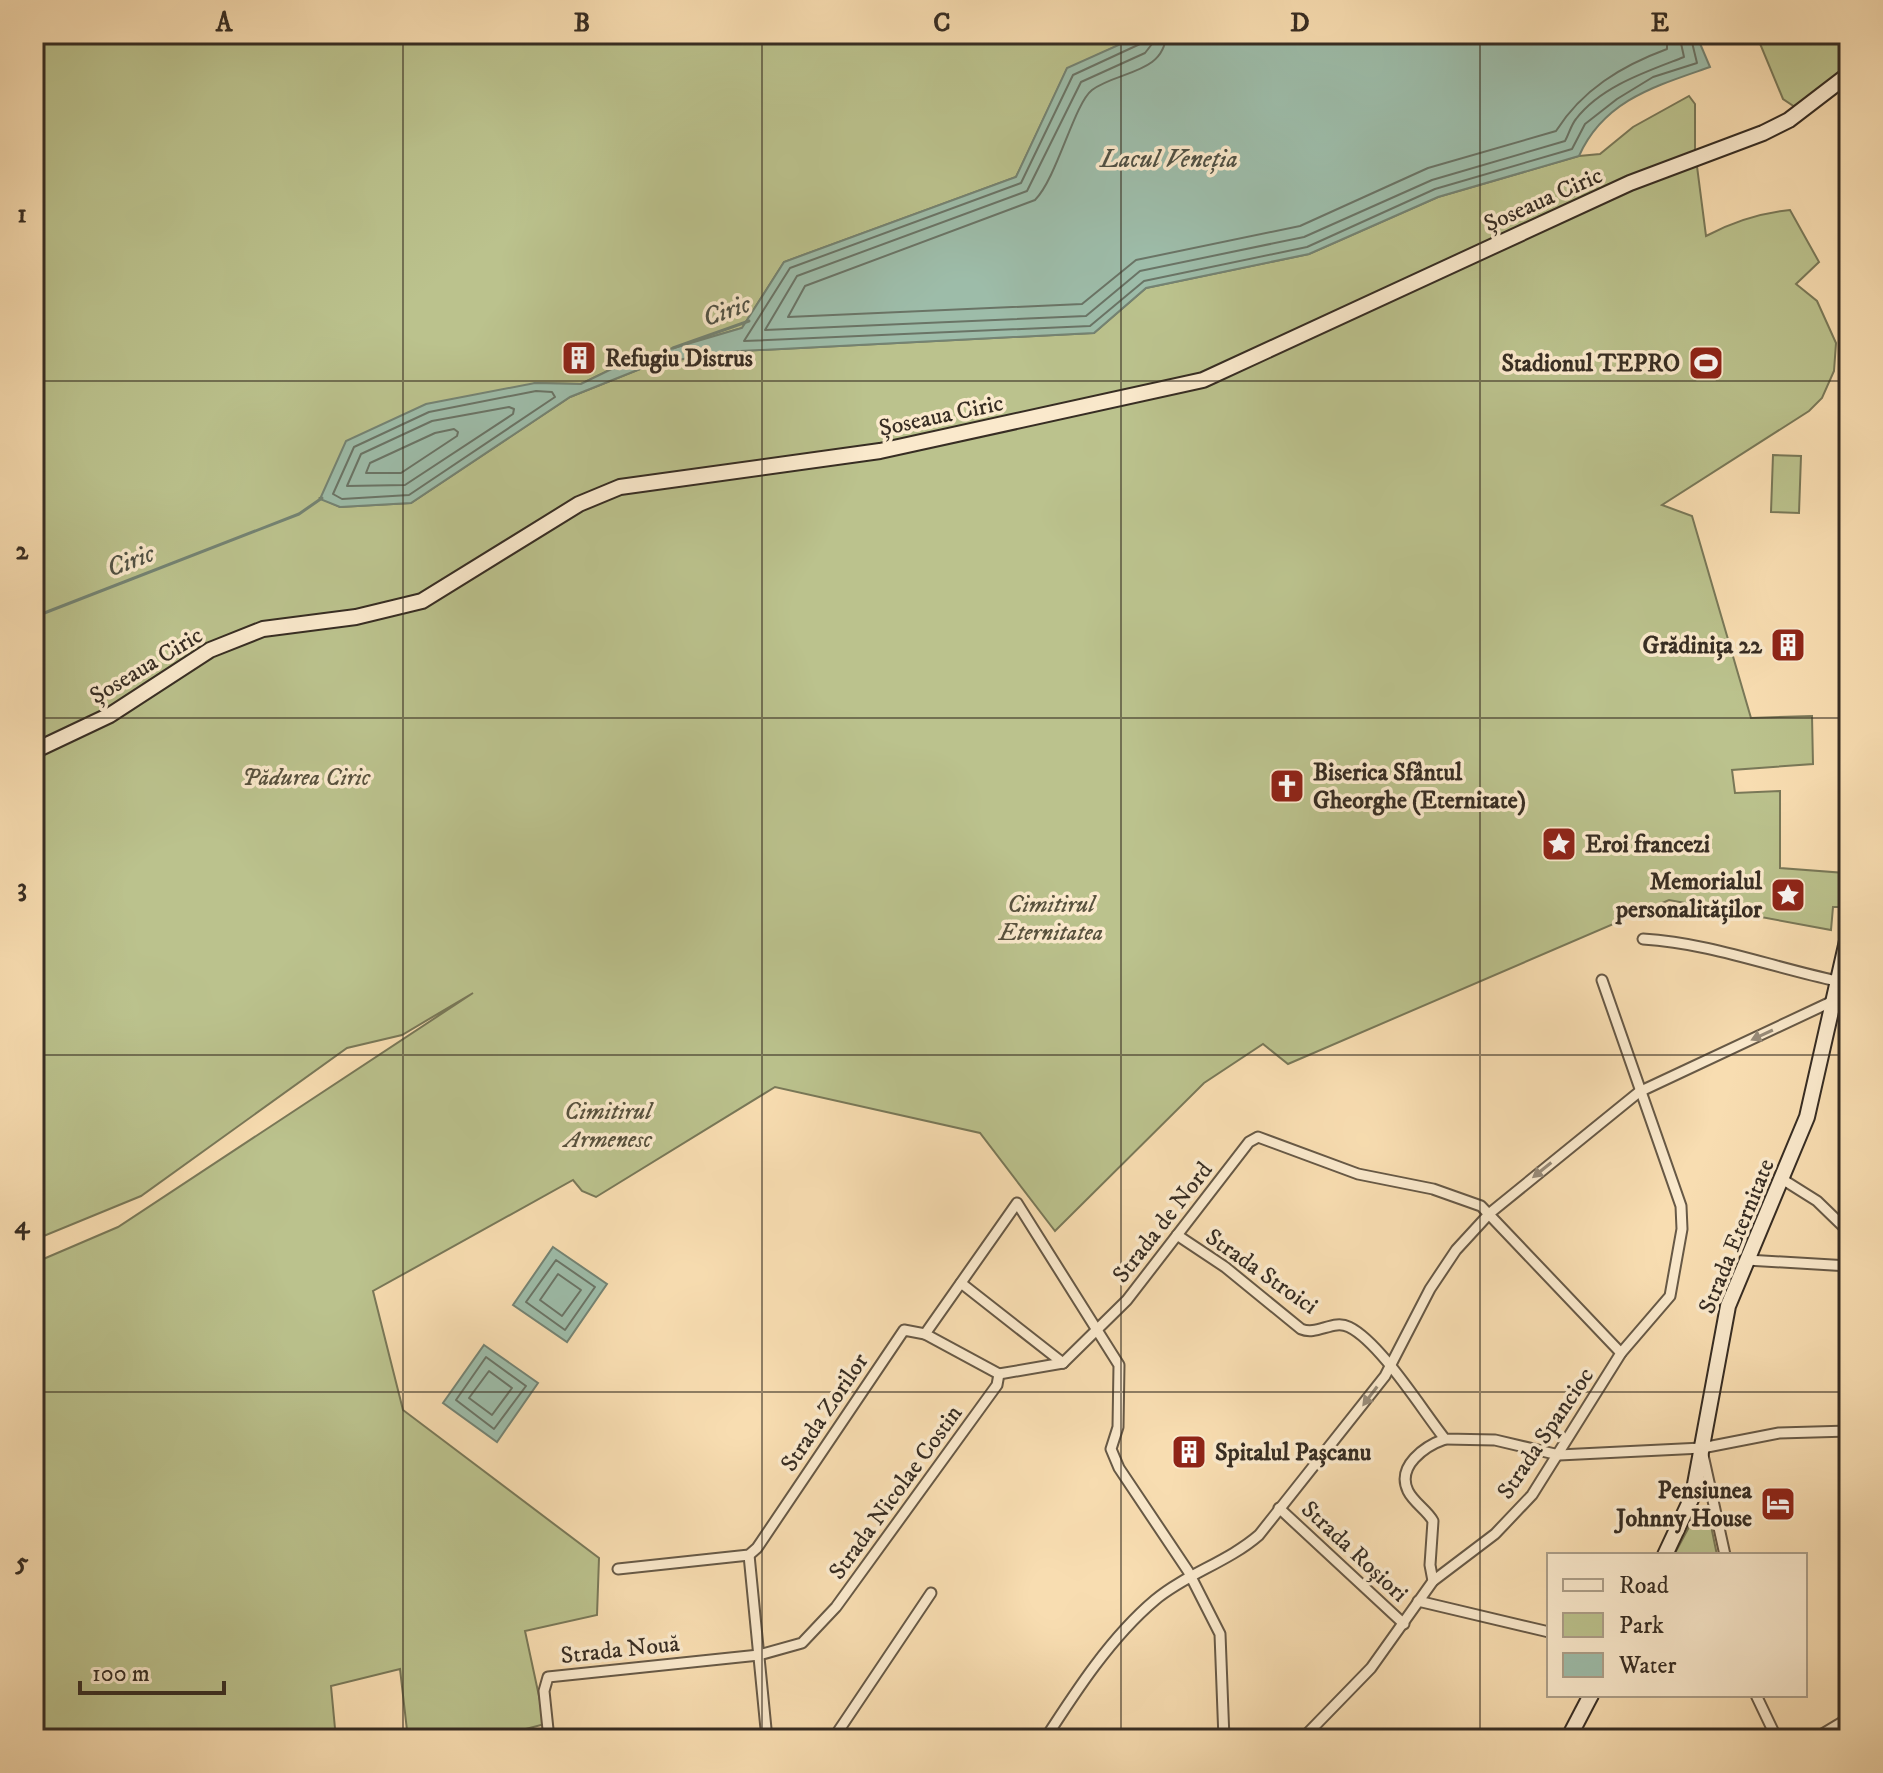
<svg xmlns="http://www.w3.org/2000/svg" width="1883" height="1773" viewBox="0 0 1883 1773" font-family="'IM FELL DW Pica',serif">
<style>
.green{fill:#bbc28d;stroke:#797858;stroke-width:2}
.water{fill:#9dbca9;stroke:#748373;stroke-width:2}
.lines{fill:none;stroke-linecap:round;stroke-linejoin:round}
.shore{stroke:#6a7466;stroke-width:2}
.stream{stroke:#748373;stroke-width:3}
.street-casing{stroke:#675946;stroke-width:13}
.secondary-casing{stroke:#372d23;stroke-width:18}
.street{stroke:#fae9cc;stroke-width:9}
.secondary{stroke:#fae9cc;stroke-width:14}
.oneway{fill:#988b78}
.grid{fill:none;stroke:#372d23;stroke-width:2;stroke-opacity:0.55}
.labels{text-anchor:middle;stroke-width:7;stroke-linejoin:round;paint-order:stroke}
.street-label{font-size:24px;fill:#372d23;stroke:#fae9cc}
.poi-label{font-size:24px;font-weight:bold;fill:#372d23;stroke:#fae9cc;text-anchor:start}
.park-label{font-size:24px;font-style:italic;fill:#58523e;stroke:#fae9cc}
.water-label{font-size:26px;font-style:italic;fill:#505144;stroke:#fae9cc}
.neatline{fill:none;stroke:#372d23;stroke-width:3}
.grid-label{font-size:26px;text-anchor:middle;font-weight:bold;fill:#372d23}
</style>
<rect width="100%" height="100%" fill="#f8ddb1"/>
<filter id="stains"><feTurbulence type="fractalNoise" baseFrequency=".0025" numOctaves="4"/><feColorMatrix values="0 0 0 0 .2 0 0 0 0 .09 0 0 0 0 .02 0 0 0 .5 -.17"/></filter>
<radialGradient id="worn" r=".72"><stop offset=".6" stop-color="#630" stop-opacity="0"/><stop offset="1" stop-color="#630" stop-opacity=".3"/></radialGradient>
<!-- green -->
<g class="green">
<path d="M34,34H1143L1067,69L1016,177L784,262L742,328L626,362L581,384L535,383L320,498L340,507L411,503L570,397L655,363L740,351L1094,333L1146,288L1309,254L1438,197L1579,156L1600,154L1633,127L1689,96L1695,104V151L1706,236C1734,221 1759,213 1790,210L1819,262L1796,284L1817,301L1836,343L1834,371L1822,398L1809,411L1662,505L1692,516L1751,718L1812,716L1813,764L1732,770L1735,793L1780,791V868L1845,873L1840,907H1833L1831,930L1669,900L1288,1064L1263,1044L1204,1083L1055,1231L980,1133L775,1087L596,1197L582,1191L573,1180L373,1291L403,1410L599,1558L597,1615L525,1631L545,1724L487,1739H408L400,1669L331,1686L336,1739H34V1263L118,1227L473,993L402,1035L347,1048L141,1196L34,1240Z"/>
<polygon points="1756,34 1849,34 1849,67 1795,107 1783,99"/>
<polygon points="1773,455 1801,456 1799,513 1771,512"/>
<polygon points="1696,1514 1709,1516 1717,1555 1674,1555"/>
</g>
<!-- water -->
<g class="water">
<path d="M1143,34H1696L1710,67C1656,86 1604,100 1579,156L1438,197L1309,254L1146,288L1094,333L740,351L655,363L570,397L411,503L340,507L320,499L346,441L426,404L535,383L581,384L626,362L742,328L784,262L1016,177L1067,68Z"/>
<polygon points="553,1247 607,1284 567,1342 513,1305"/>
<polygon points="484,1345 538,1383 497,1442 443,1403"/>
</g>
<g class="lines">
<!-- shore -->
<g class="shore">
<polyline points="1144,34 1140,44 1073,75 1021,183 790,268 744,341 1090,326 1144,281 1307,247 1435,189 1572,149 1585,124 1617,99 1653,77 1697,63 1690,34"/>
<path d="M1154,34L1152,44L1145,53L1081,82L1027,191L797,276L765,330L1086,316L1140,271L1304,237L1432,180L1565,141C1569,134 1571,125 1576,119C1601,86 1648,71 1684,57L1679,34"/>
<path d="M1166,34C1165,74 1117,71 1092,90C1074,104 1057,178 1035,200L805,286L788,317L1082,304L1136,260L1300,226L1428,168L1556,131C1582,90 1621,66 1667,49V34"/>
<polygon points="536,391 552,392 555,397 409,495 342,499 333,494 354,447 429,412"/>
<polygon points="509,407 514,409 513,414 405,485 347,486 361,454 432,421"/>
<polygon points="454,429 458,432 457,436 401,473 366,473 370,463 435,433"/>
<polygon points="556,1260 595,1287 565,1330 526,1302"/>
<polygon points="558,1274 581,1290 562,1316 540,1300"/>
<polygon points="486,1357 526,1386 494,1429 456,1400"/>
<polygon points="489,1371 512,1388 492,1415 469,1398"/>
</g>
<!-- stream -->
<g class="stream">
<polyline points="673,348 749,321"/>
<polyline points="34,617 299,514 322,498"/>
</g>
<defs>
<g id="street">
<path d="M1643,939C1710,943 1771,967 1837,981"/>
<polyline points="1782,1179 1817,1201 1849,1232"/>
<path d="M1177,1235L1225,1267L1301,1329C1317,1336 1333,1319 1349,1327C1380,1342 1422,1410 1445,1439L1495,1440L1559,1455L1702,1448L1779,1433L1849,1431"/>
<polyline points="1747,1260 1849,1266"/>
<polyline points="961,1283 1063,1363"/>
<polyline points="925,1334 999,1374"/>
<polyline points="1063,1363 1127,1300 1249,1142 1258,1137 1358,1174 1433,1189 1481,1206 1621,1353"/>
<polyline points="1703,1455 1725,1555"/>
<polyline points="1279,1508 1404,1624"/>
<polyline points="749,1555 767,1739"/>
<polyline points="618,1569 749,1555 757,1548 904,1330 925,1334 1017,1203 1119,1365 1118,1427 1111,1449 1119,1468 1188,1571 1220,1634 1224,1739"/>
<path d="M1433,1581L1430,1565L1433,1521C1427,1510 1414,1503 1408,1491C1396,1466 1425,1446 1445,1439"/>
<polyline points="1418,1601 1549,1632"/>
<polyline points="1756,1695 1777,1739"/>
<polyline points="549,1739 544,1691 548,1677 759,1655 802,1643 836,1607 997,1385 999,1374 1063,1363"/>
<polyline points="833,1739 931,1593"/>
<path d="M1045,1739C1076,1691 1111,1637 1155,1600C1186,1574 1228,1562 1259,1535L1385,1376L1430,1289L1456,1250L1490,1213L1639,1092L1833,1001"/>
<polyline points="1302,1739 1371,1668 1433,1581 1495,1534 1532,1495 1621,1353 1670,1296 1682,1229 1681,1206 1602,980"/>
<polyline points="1814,1739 1849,1718"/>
</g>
<g id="secondary">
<polyline points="34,751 110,715 210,650 263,629 356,617 422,601 579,504 620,487 880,451 1203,380 1630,183 1763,133 1789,120 1849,74"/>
<polyline points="1665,1555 1693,1495 1728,1306 1807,1117 1849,932"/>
<polyline points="1568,1739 1591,1695"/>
</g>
</defs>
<!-- street casing -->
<use href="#street" class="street-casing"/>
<!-- secondary casing -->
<use href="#secondary" class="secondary-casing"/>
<!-- street -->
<use href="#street" class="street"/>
<!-- secondary -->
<use href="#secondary" class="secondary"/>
</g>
<!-- one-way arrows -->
<defs><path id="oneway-solid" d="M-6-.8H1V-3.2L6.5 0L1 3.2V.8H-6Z" transform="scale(2)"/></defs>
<g class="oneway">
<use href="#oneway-solid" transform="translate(1762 1035) rotate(155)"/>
<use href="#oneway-solid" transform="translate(1542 1170) rotate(141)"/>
<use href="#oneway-solid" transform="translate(1370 1396) rotate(127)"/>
</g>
<!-- grid -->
<path class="grid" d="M403,34V1739M762,34V1739M1121,34V1739M1480,34V1739M34,381H1849M34,718H1849M34,1055H1849M34,1392H1849"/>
<!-- icons -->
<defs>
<symbol id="building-square" viewBox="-11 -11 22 22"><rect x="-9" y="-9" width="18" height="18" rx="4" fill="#8f2418" stroke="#fae9cc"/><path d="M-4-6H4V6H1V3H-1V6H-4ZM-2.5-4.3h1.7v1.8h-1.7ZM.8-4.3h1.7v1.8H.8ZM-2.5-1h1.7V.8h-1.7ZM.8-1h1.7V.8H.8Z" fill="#fff"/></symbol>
<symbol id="stadium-square" viewBox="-11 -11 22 22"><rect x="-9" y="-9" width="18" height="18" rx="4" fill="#8f2418" stroke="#fae9cc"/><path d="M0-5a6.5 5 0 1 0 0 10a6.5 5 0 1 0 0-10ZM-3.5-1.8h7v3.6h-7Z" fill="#fff"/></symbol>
<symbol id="church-square" viewBox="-11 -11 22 22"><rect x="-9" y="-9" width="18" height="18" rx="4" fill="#8f2418" stroke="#fae9cc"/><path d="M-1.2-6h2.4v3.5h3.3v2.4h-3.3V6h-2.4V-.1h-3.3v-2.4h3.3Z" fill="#fff"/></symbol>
<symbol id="sight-square" viewBox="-11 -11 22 22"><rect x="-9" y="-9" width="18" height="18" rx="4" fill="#8f2418" stroke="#fae9cc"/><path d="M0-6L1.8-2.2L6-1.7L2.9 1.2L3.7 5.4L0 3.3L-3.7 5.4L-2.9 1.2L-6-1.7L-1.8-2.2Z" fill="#fff"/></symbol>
<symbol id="hotel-square" viewBox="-11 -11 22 22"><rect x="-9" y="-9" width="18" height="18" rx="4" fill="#8f2418" stroke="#fae9cc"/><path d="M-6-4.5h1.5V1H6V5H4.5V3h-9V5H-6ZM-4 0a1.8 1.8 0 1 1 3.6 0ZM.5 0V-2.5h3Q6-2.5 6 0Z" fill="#fff"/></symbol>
</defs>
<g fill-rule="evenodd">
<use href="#building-square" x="559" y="338" width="40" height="40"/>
<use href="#stadium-square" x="1686" y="343" width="40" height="40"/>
<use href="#building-square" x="1768" y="625" width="40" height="40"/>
<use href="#church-square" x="1267" y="766" width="40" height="40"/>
<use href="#sight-square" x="1539" y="824" width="40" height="40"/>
<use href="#sight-square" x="1768" y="875" width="40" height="40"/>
<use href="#building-square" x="1169" y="1432" width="40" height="40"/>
<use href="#hotel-square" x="1758" y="1484" width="40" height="40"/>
</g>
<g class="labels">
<!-- street labels -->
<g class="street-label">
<text transform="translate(1543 199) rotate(-24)" y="8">Șoseaua Ciric</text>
<text transform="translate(941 415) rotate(-12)" y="8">Șoseaua Ciric</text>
<text transform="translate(146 665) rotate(-31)" y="8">Șoseaua Ciric</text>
<text transform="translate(1162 1222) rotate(-52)" y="8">Strada de Nord</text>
<text transform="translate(1736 1236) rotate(-68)" y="8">Strada Eternitate</text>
<text transform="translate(1262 1271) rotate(35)" y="8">Strada Stroici</text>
<text transform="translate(824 1412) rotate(-56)" y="8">Strada Zorilor</text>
<text transform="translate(1545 1433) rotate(-56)" y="8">Strada Spancioc</text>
<text transform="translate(895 1492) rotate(-54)" y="8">Strada Nicolae Costin</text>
<text transform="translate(1355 1551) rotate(43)" y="8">Strada Roșiori</text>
<text transform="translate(620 1649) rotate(-6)" y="8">Strada Nouă</text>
</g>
<!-- poi labels -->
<g class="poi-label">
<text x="605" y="366">Refugiu Distrus</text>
<text x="1680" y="371" text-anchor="end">Stadionul TEPRO</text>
<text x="1762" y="653" text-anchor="end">Grădinița 22</text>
<text x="1313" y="780">Biserica Sfântul<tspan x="1313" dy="28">Gheorghe (Eternitate)</tspan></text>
<text x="1585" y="852">Eroi francezi</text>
<text x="1762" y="889" text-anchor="end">Memorialul<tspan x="1762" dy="28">personalităților</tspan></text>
<text x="1215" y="1460">Spitalul Pașcanu</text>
<text x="1752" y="1498" text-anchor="end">Pensiunea<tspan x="1752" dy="28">Johnny House</tspan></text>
</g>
<!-- park labels -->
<g class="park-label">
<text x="306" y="785">Pădurea Ciric</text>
<text x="1051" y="912">Cimitirul<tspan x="1051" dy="28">Eternitatea</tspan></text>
<text x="608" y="1119">Cimitirul<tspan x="608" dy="28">Armenesc</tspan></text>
</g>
<!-- water labels -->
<g class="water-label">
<text x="1169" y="167">Lacul Veneția</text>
<text transform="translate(726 310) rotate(-19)" y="9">Ciric</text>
<text transform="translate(130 560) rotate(-21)" y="9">Ciric</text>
</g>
</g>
<!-- margin -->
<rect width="1883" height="1773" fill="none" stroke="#f8ddb1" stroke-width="88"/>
<!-- legend -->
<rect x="1547" y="1553" width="260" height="144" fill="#fae9cc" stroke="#ac9e88" stroke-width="2"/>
<rect x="1563" y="1579" width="40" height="12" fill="#fae9cc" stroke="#ac9e88" stroke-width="2"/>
<text x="1619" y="1593" font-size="24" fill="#372d23">Road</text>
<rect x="1563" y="1613" width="40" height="24" fill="#bbc28d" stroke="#ac9e88" stroke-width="2"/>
<text x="1619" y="1633" font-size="24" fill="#372d23">Park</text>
<rect x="1563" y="1653" width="40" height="24" fill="#9dbca9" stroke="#ac9e88" stroke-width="2"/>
<text x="1619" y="1673" font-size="24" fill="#372d23">Water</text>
<!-- scale -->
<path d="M80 1681v12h144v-12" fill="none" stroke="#372d23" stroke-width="4"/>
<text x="92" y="1681" font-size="24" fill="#372d23" stroke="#fae9cc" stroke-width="6" paint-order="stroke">100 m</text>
<rect x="44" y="44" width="1795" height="1685" class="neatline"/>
<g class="grid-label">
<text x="224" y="31">A</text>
<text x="582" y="31">B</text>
<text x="942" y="31">C</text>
<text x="1300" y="31">D</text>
<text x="1660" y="31">E</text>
<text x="22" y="222">1</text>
<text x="22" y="559">2</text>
<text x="22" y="896">3</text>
<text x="22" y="1233">4</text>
<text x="22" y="1570">5</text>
</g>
<rect width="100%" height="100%" filter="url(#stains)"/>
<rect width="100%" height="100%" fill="url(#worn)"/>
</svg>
